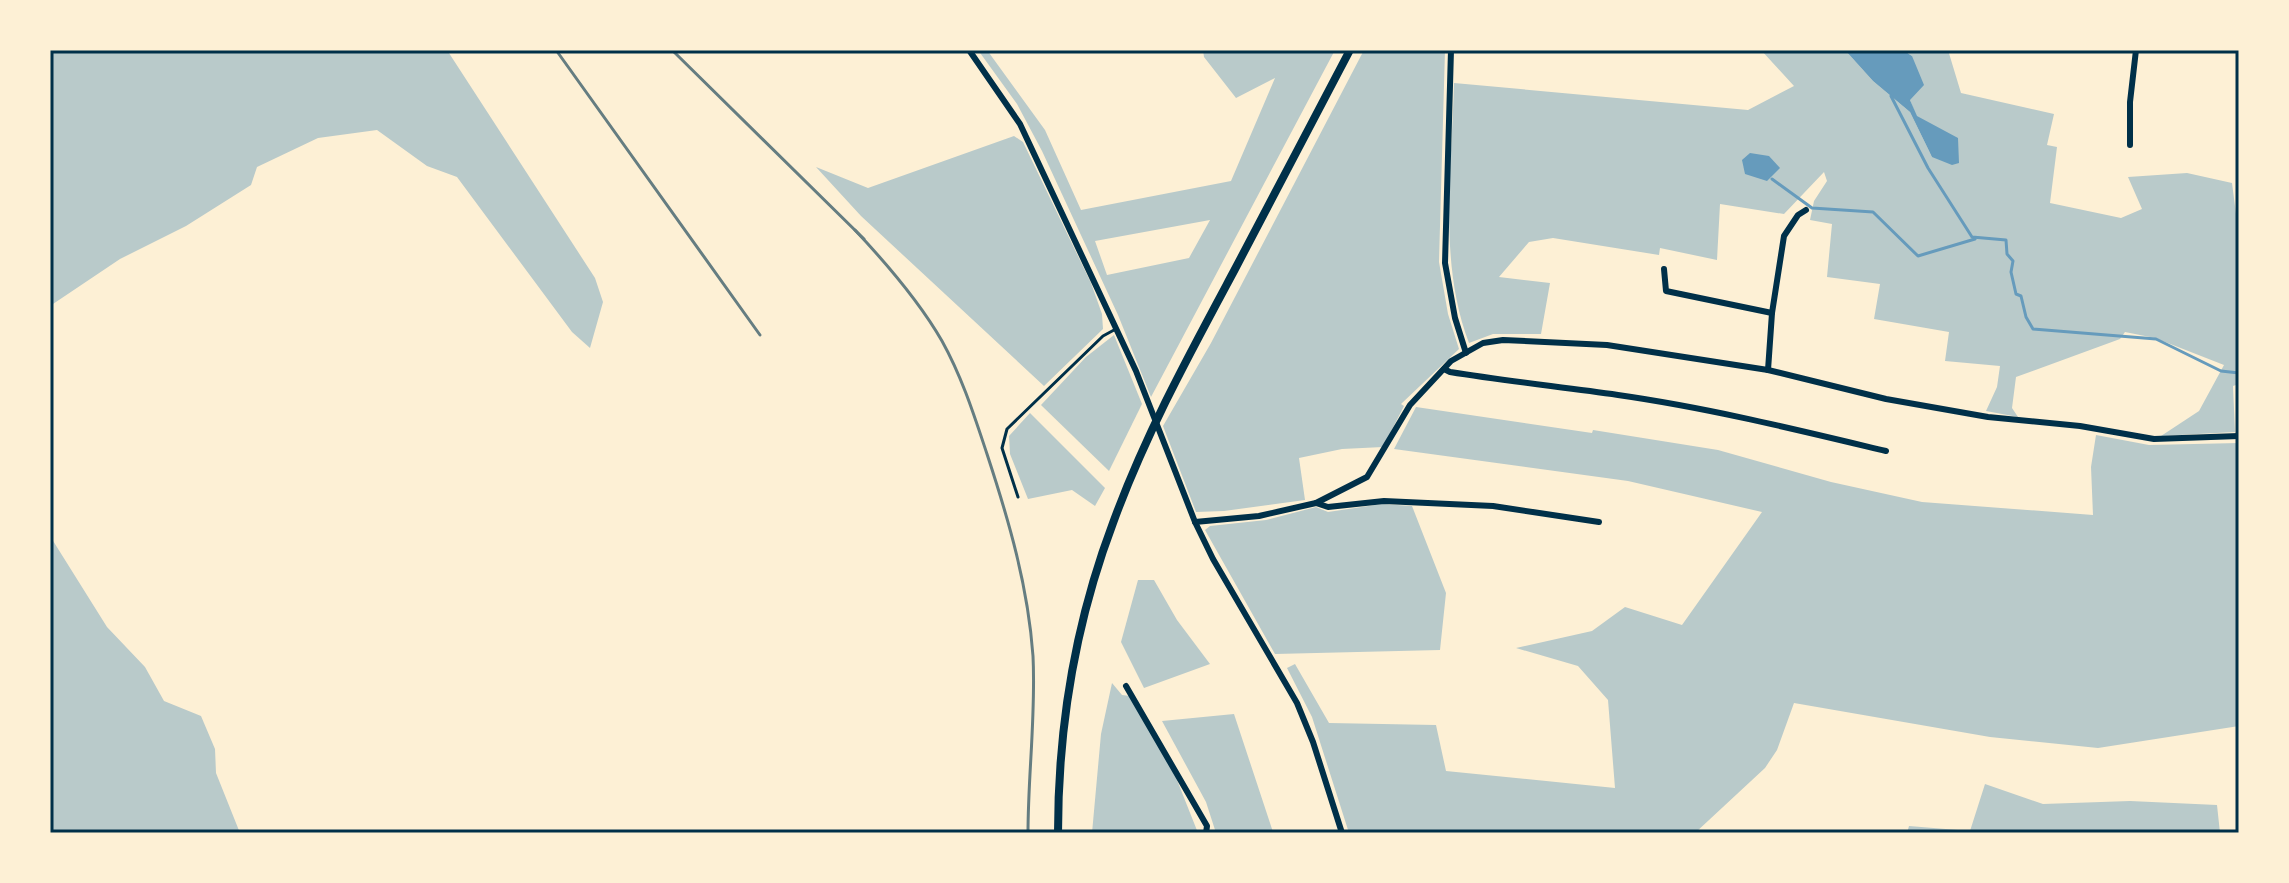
<svg xmlns="http://www.w3.org/2000/svg" width="2289" height="883" viewBox="0 0 2289 883" font-family="Manrope,sans-serif">
<style>
.green{fill:#b9caca;fill-rule:evenodd}
.water{fill:#669bbc}
.lines{fill:none;stroke-linecap:round;stroke-linejoin:round}
.stream{stroke:#669bbc;stroke-width:3}
.service{stroke:#003049;stroke-width:3}
.minor{stroke:#003049;stroke-width:6}
.secondary{stroke:#003049;stroke-width:8}
.rail{stroke:#657d81;stroke-width:3}
.neatline{fill:none;stroke:#003049;stroke-width:3}
</style>
<rect width="100%" height="100%" fill="#fdf0d5"/>
<!-- green -->
<g class="green">
<polygon points="50,50 447,50 595,278 603,302 590,348 572,332 457,177 427,166 377,130 318,138 257,167 251,185 186,226 120,259 50,306"/>
<path d="M978,50H987L1045,130L1081,210L1231,181L1275,78L1236,98L1204,57L1203,50H1335L1151,397L1118,315L1042,151L1017,104ZM1210,220L1189,258L1107,275L1095,241Z"/>
<polygon points="1364,50 1445,50 1439,262 1448,314 1459,349 1401,404 1404,406 1383,447 1342,449 1299,458 1305,500 1224,511 1196,512 1163,426 1211,343"/>
<path d="M1761,50H1845L1873,81L1910,112L1932,157L1910,100L1912,56L1903,50H1948L1961,93L2054,114L2047,145L2057,147L2050,203L2121,218L2142,209L2128,177L2187,173L2232,183L2239,237V384L2233,386L2235,432L2161,436L2199,411L2224,365L2155,338L2125,332L2120,339L2016,377L2012,408L2018,417L1986,411L1997,387L2000,366L1945,361L1949,332L1874,319L1880,284L1827,277L1832,224L1810,220L1814,201L1827,181L1824,172L1784,214L1720,204L1717,260L1660,248L1659,255L1553,238L1529,242L1499,277L1550,283L1541,334H1493L1469,343C1438,262 1452,168 1454,83L1748,110L1794,86Z"/>
<polygon points="1014,136 1023,142 1091,283 1102,314 1103,329 1044,386 861,216 816,167 868,188"/>
<polygon points="1114,335 1142,404 1109,471 1041,405 1086,357"/>
<polygon points="1416,407 1592,433 1593,430 1718,450 1831,482 1922,502 2093,515 2091,467 2096,435 2149,445 2239,443 2239,726 2098,748 1990,737 1794,703 1777,750 1765,768 1695,833 1349,833 1312,717 1287,668 1295,664 1329,723 1436,725 1446,771 1615,788 1608,700 1578,666 1516,648 1592,631 1625,607 1682,625 1762,512 1628,481 1394,449"/>
<polygon points="1030,413 1105,488 1095,506 1072,490 1028,499 1010,454 1009,436"/>
<polygon points="1382,504 1412,506 1446,593 1440,650 1275,654 1205,530 1210,526 1266,520 1316,507 1328,512"/>
<polygon points="50,536 107,627 145,667 164,701 201,716 215,749 216,773 240,833 50,833"/>
<polygon points="1138,580 1154,580 1177,620 1210,664 1144,688 1121,642"/>
<polygon points="1112,683 1122,695 1130,696 1175,775 1198,833 1092,833 1101,734"/>
<polygon points="1234,714 1273,832 1216,833 1206,802 1162,721"/>
<polygon points="1985,784 2043,804 2130,801 2217,805 2220,833 1907,833 1909,826 1970,831"/>
</g>
<!-- water -->
<g class="water">
<polygon points="1845,50 1903,50 1912,56 1924,85 1910,100 1917,116 1958,138 1959,163 1952,165 1932,157 1910,112 1873,81"/>
<polygon points="1750,153 1769,156 1780,168 1767,181 1745,174 1742,160"/>
</g>
<g class="lines">
<!-- stream -->
<g class="stream">
<polyline points="1891,96 1928,168 1972,237 2006,240 2007,254 2013,261 2011,272 2016,294 2021,296 2026,317 2033,329 2156,339 2221,371 2239,373"/>
<polyline points="1772,179 1812,208 1873,212 1918,256 1975,239"/>
</g>
<!-- service -->
<polyline class="service" points="1018,497 1002,448 1007,429 1103,336 1114,330"/>
<!-- minor -->
<g class="minor">
<polyline points="969,50 1020,124 1136,371 1195,522 1213,559 1297,703 1313,742 1342,833"/>
<polyline points="1451,50 1445,263 1455,318 1466,353"/>
<polyline points="2130,145 2130,102 2136,50"/>
<polyline points="1664,269 1666,291 1772,313"/>
<path d="M1444,369L1450,372C1506,381 1562,387 1618,395C1709,408 1798,430 1886,451"/>
<polyline points="1768,370 1772,313 1784,236 1798,215 1806,210"/>
<polyline points="1316,503 1328,507 1384,501 1493,506 1599,522"/>
<polyline points="1195,522 1259,516 1316,503 1367,477 1410,405 1451,361 1483,343 1503,340 1607,345 1768,370 1886,399 1988,417 2080,426 2154,439 2239,436"/>
<polyline points="1126,686 1207,826 1206,833"/>
</g>
<!-- secondary -->
<path class="secondary" d="M1058,833C1058,728 1076,621 1113,523C1145,435 1190,353 1234,271C1273,197 1311,124 1350,50"/>
<!-- rail -->
<g class="rail">
<polyline points="556,50 760,335"/>
<polyline points="672,50 864,239"/>
<path d="M855,230C887,264 919,301 942,341C962,377 974,415 987,454C1009,521 1028,586 1033,656C1036,715 1028,774 1028,833"/>
</g>
</g>
<!-- border -->
<rect width="2289" height="883" fill="none" stroke="#fdf0d5" stroke-width="104"/>
<rect x="52" y="52" width="2185" height="779" class="neatline"/>
</svg>
